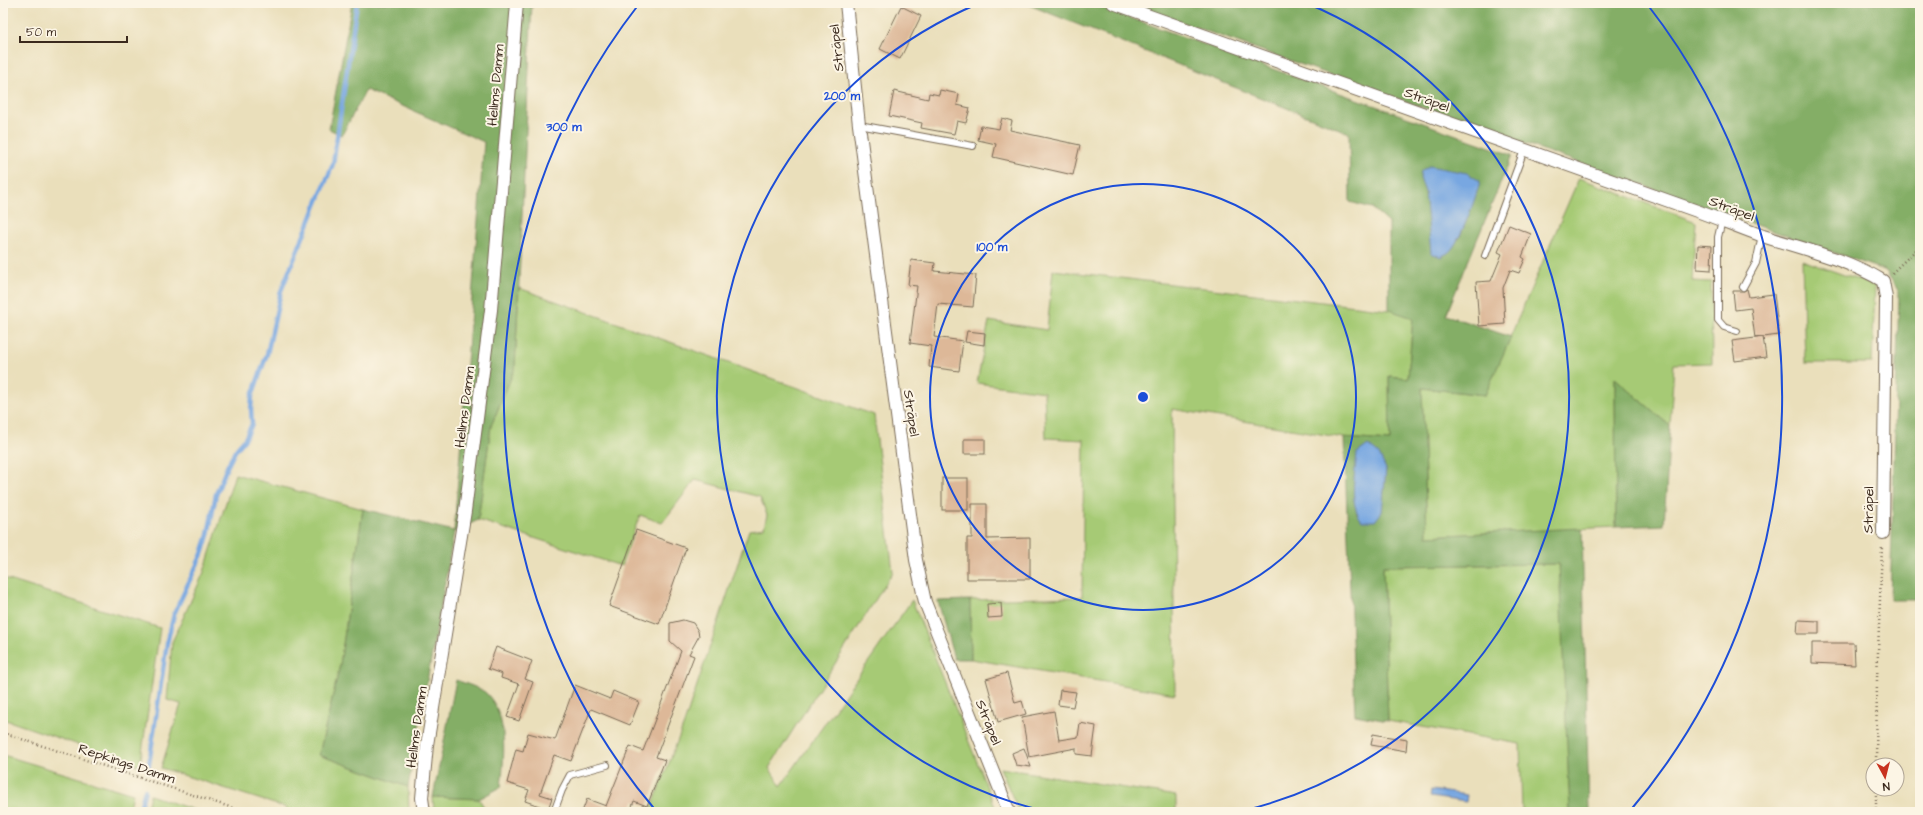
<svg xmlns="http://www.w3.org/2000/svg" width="1923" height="815" viewBox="0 0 1923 815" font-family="'Architects Daughter',sans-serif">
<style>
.green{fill:#a6ca74;stroke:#707a49}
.forest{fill:#84ae66;stroke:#606c42;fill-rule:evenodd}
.water{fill:#78a7e1;stroke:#5a6880}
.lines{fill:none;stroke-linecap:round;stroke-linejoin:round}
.stream{stroke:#78a7e1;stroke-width:4.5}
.building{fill:#ddb898}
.lane-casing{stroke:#786955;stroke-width:8}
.street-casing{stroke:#786955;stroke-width:14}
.path{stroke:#786955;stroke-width:2.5;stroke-dasharray:1 3;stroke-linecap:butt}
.lane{stroke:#fff;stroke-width:6}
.street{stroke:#fff;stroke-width:12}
.ring{fill:none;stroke:#1d4ed8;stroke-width:2}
.labels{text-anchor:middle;stroke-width:4;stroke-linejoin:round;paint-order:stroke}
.street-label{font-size:14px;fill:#3b2a1e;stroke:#fcf5e5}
.centre{fill:#1d4ed8;stroke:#fcf5e5;stroke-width:2}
.ring-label{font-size:12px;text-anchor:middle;font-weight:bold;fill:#1d4ed8;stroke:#fcf5e5;stroke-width:4;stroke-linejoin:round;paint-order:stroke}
</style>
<rect width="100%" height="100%" fill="#fcf5e5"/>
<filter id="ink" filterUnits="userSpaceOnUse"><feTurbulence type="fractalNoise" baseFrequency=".025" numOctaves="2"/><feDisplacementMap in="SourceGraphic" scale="8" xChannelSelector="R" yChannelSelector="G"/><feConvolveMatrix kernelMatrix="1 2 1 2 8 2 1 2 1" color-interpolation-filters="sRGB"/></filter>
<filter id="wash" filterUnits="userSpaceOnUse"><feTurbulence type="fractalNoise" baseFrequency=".012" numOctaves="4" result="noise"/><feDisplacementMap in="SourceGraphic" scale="16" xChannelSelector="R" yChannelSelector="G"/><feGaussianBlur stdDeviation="0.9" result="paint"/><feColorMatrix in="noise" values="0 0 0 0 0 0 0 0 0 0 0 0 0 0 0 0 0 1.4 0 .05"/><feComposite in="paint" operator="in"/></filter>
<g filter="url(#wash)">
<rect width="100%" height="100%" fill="#eadfbb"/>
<!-- green -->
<g class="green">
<polygon points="1579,178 1696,222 1692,281 1711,282 1712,363 1674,364 1670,426 1615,378 1616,527 1427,536 1422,388 1485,395"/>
<polygon points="1802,260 1875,286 1872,363 1805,363"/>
<polygon points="1053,270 1389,310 1413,317 1408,378 1389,376 1390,441 1344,438 1172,409 1175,694 971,659 970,600 1082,597 1084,440 1046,438 1044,392 977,383 989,321 1047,330"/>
<polygon points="519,288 874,415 893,572 769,768 781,786 912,600 997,812 650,812 684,724 749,530 764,528 767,515 760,497 695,480 662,523 640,515 621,566 478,520 491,426 515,368"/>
<polygon points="235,474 363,509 340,665 319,755 408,787 409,812 285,812 287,808 161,768 181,704 167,700 172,642 204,572"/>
<polygon points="1560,564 1570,812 1522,812 1520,744 1388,721 1383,566"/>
<polygon points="3,578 160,628 140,766 3,719"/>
<polygon points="3,755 133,794 129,812 3,812"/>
<polygon points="1000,768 1176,796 1176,812 1019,812"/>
<polygon points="150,795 200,812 146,812"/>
<polygon points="433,797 479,799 487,812 434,812"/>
</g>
<!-- forest -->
<g class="forest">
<polygon points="352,3 532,3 515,368 491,426 478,520 454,532 408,787 319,755 340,665 363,509 454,531 484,142 366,90 342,135 329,129"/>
<path d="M1024,3H1089L1512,155L1446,315L1511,337L1485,395L1422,388L1427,536L1582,528L1589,812H1570L1559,564L1383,566L1388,721L1355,715L1344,438L1390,441L1389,376L1408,378L1413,318L1389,310V223L1372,208L1350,202L1349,133ZM1425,192L1467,218L1459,239L1429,221ZM1386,469L1383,489L1357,514L1354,485Z"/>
<polygon points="1127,3 1920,3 1920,600 1890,600 1899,292 1886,271"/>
<polygon points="1615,378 1670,426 1664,525 1616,527"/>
<polygon points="970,600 971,659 954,659 938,601"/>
<path d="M456,680C464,683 483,689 487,694C509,717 504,758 501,787L479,799L433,797Z"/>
</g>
<!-- water -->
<g class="water">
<path d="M1429,166L1467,173L1480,181C1477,195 1460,243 1449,252C1447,254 1443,255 1441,257L1431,253L1425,192L1420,178L1421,171Z"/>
<path d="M1368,445L1379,454L1386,469L1382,512L1375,521H1362C1348,503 1355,474 1357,453Z"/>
<polygon points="1431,790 1467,795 1466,802 1430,797"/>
</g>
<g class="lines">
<!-- stream -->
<g class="stream">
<polyline points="148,771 167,643 174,614 202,554 208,535 216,494 227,467 235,451 245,439 252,424 251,409 252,396 267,354 281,291 333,164 357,3"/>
<polyline points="139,812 145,790"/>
</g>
</g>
<g id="blocks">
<!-- building -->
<g class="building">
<polygon points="901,6 921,16 900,59 880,49"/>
<polygon points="940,90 959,94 957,105 970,108 966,123 957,121 954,134 921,128 922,123 889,116 894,91 928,99 929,93 939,95"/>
<polygon points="1002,118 1012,121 1010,130 1080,145 1073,175 993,157 996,144 978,140 981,126 999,129"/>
<polygon points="1509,225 1531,234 1522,257 1525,259 1519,273 1510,270 1503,288 1505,324 1479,326 1476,282 1491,281 1502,254 1498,252"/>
<polygon points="1698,245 1712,246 1711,270 1697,269"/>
<polygon points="911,260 935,263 934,271 976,275 973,307 938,304 934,337 963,341 959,371 929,367 931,346 910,343 917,286 908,285"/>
<polygon points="1747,289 1749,297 1774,294 1779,335 1755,338 1751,308 1735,310 1733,291 1744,291"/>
<polygon points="967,331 985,333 984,345 965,342"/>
<polygon points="1763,337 1766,357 1735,361 1732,341"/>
<rect x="964" y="439" width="21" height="15"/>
<rect x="942" y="478" width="26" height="32"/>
<polygon points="972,504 987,504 987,539 1030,538 1030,579 967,579 967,538 972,538"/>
<polygon points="636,530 686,548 659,624 609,606"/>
<polygon points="1001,603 1002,617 988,618 987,604"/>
<polygon points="683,620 693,623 698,631 699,636 689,654 694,656 656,757 665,760 647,806 634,801 630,812 582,812 587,799 606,806 630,746 643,751 681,651 670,641 670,623"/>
<polygon points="1798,620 1819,621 1819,634 1797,634"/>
<polygon points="1812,643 1854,643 1855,665 1812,663"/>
<polygon points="496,647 532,661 525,679 533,682 519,721 507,717 519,684 501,678 502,674 488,669"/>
<polygon points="1007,673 1015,703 1022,701 1026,714 998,722 986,679"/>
<polygon points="575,685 610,699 613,691 639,702 630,725 591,709 571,761 554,755 540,794 552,798 548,809 525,801 529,790 507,783 516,749 523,751 528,733 555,740"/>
<polygon points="1060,690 1076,692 1073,707 1058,705"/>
<polygon points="1054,711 1059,740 1078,737 1080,723 1096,726 1092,756 1076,754 1076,748 1029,757 1022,717"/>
<polygon points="1373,734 1407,740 1406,751 1371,745"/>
<polygon points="1024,748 1031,767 1016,765 1012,753"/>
</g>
</g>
</g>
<g filter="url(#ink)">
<use href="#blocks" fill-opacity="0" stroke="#786955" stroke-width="1"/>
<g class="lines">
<defs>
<g id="lane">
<polyline points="859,125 973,146"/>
<polyline points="1722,220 1718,237 1718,320 1724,327 1737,331"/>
<polyline points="1485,256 1524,150"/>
<polyline points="1743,287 1756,263 1762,235"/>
<polyline points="554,812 562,790 570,775 607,765"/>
</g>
<g id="street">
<polyline points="846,3 859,125 916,560 925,602 1009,812"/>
<path d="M1113,3L1697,211C1719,219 1741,228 1763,236C1803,249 1847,259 1883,281L1886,298L1883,533"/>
<polyline points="424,812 422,798 427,745 465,511 491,310 517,3"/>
</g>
</defs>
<!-- lane casing -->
<use href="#lane" class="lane-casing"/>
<!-- street casing -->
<use href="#street" class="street-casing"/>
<!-- path -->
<g class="path">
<polyline points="1892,273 1920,246"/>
<polyline points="3,733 245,812"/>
<polyline points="1876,765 1877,679 1882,546"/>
<polyline points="1876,812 1876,789"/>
</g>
<!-- lane -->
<use href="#lane" class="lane"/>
<!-- street -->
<use href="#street" class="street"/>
</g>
</g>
<!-- distance rings -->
<g class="ring">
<circle cx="1143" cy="397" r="213"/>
<path d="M1044 811A426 426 0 0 1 980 3M1306 3A426 426 0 0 1 1242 811"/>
<path d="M657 812A639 639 0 0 1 639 4M1647 4A639 639 0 0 1 1629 812"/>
</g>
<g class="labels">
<!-- street labels -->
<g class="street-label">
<text transform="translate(836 48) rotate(-96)" y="5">Sträpel</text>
<text transform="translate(495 85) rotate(-85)" y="5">Hellms Damm</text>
<text transform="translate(1427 99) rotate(20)" y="5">Sträpel</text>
<text transform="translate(1732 208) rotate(21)" y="5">Sträpel</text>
<text transform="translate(464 407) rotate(-83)" y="5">Hellms Damm</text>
<text transform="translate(912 413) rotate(82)" y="5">Sträpel</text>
<text transform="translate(1868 510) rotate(-89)" y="5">Sträpel</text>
<text transform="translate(989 722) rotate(68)" y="5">Sträpel</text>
<text transform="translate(416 727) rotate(-82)" y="5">Hellms Damm</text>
<text transform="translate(127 763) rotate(18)" y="5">Repkings Damm</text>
</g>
</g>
<circle cx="1143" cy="397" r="6" class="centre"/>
<g class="ring-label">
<text x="842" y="100">200 m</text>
<text x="564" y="131">300 m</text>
<text x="992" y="251">100 m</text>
</g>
<!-- margin -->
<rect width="1923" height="815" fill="none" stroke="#fcf5e5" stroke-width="16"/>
<!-- north arrow -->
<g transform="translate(1885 777) rotate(173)"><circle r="19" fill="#fcf5e5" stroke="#afa495"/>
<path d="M0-3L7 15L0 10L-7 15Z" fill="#c8321e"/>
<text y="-6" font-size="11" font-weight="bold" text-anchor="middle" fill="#3b2a1e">N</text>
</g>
<!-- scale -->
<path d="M20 36v6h107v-6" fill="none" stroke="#3b2a1e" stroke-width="2"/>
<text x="26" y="36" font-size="12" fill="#3b2a1e" stroke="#fcf5e5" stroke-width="3" paint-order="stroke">50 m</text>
</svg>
